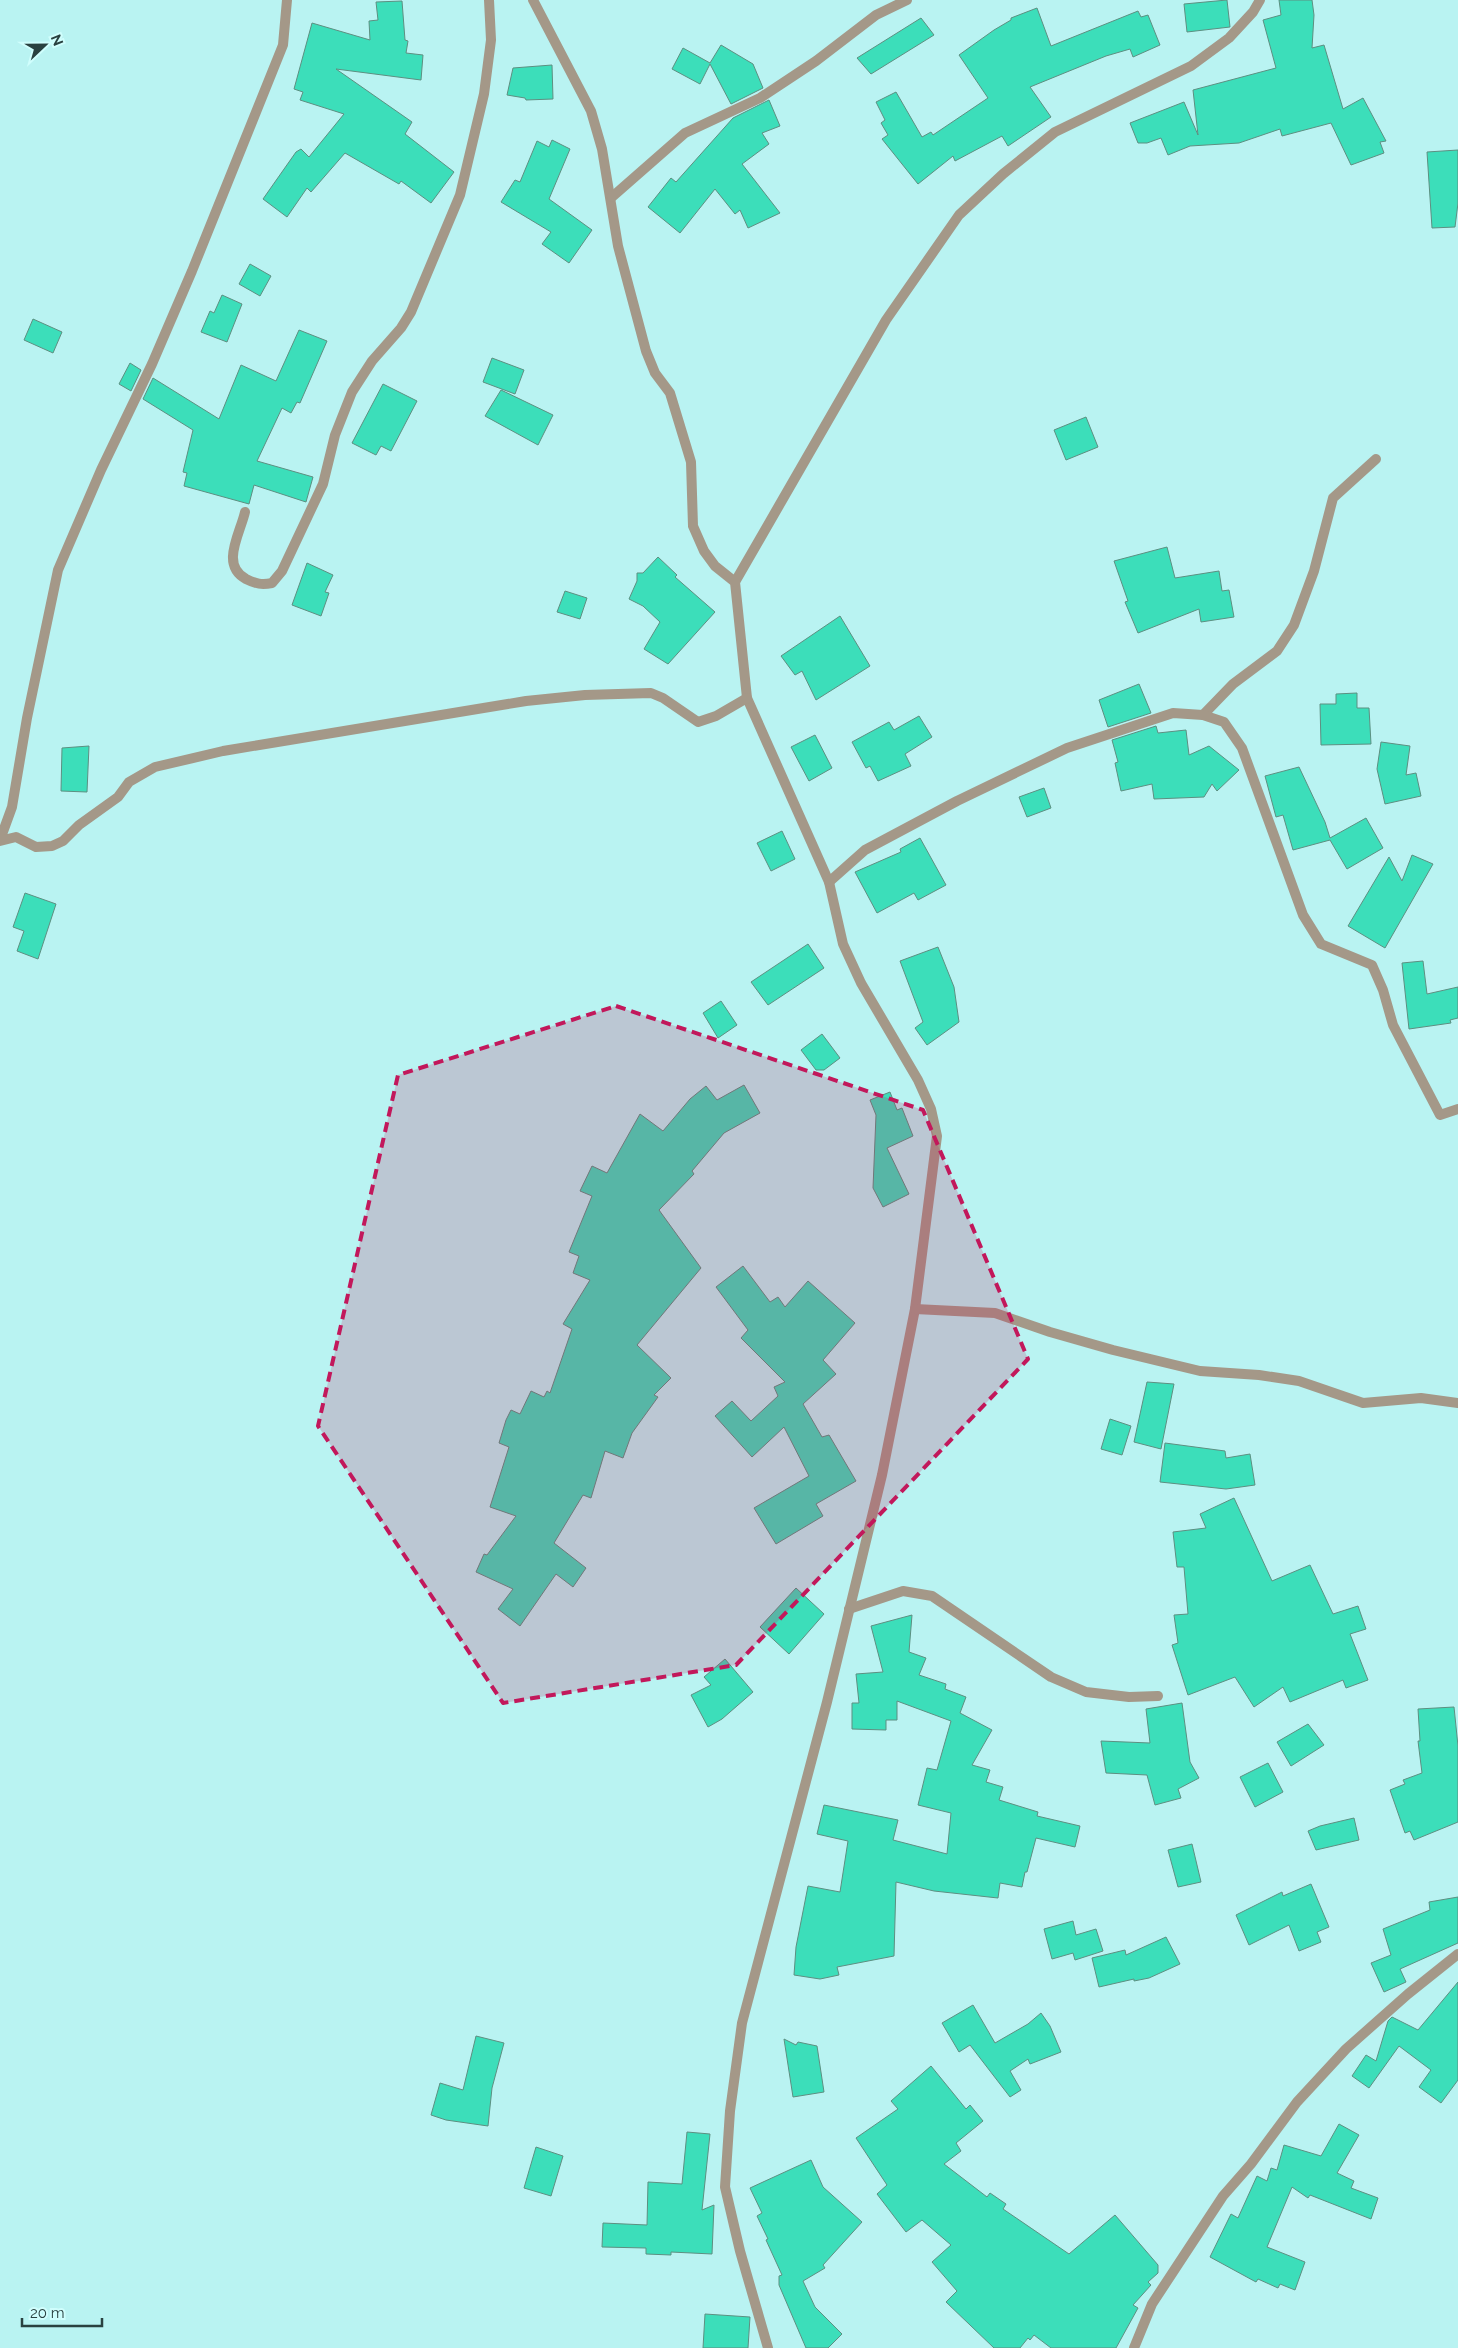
<svg xmlns="http://www.w3.org/2000/svg" width="1458" height="2348" viewBox="0 0 1458 2348" font-family="Raleway,sans-serif">
<style>
.building{fill:#3cdeba;stroke:#5d8f81}
.lines{fill:none;stroke-linecap:round;stroke-linejoin:round}
.street{stroke:#a49888;stroke-width:10}
.marked{fill:#c2185b;fill-opacity:0.2;stroke:#c2185b;stroke-width:4;stroke-dasharray:10 6;stroke-linejoin:round}
</style>
<rect width="100%" height="100%" fill="#b9f3f2"/>
<!-- building -->
<g class="building">
<polygon points="1227,0 1230,27 1187,32 1184,4"/>
<polygon points="1279,0 1312,0 1314,15 1312,48 1324,45 1343,109 1363,98 1386,141 1380,142 1384,153 1351,165 1331,123 1282,136 1280,129 1239,143 1190,146 1168,155 1161,138 1147,143 1138,143 1130,123 1184,102 1198,135 1193,90 1276,68 1263,20 1281,15"/>
<polygon points="402,1 405,40 408,41 406,53 423,55 421,80 336,69 412,122 405,134 454,172 431,203 401,181 399,184 345,153 311,192 307,188 287,217 263,199 296,152 301,149 309,157 344,114 300,100 303,92 294,89 312,23 370,40 369,21 378,20 376,2"/>
<polygon points="1037,8 1051,46 1138,11 1141,17 1148,15 1160,45 1133,57 1130,49 1106,56 1030,87 1051,117 1008,146 1002,136 955,161 953,156 918,184 882,139 888,135 881,123 885,120 876,102 896,92 922,137 931,132 933,135 988,98 959,55 994,30 1011,20 1011,18"/>
<polygon points="921,18 934,35 871,74 857,58"/>
<polygon points="721,45 753,64 763,88 731,104 710,64 700,84 672,69 683,48 710,63"/>
<polygon points="552,65 553,99 526,100 525,98 507,95 513,68"/>
<polygon points="769,100 780,126 762,133 769,144 742,164 780,213 748,228 740,210 735,214 715,189 680,233 648,207 671,178 676,182 733,118"/>
<polygon points="552,140 570,149 549,199 592,230 569,263 542,244 551,232 501,202 515,180 520,182 537,141 549,147"/>
<polygon points="1458,150 1458,203 1455,227 1432,228 1427,152"/>
<polygon points="250,264 271,276 260,296 239,284"/>
<polygon points="222,295 242,304 227,342 201,332 210,311 214,313"/>
<polygon points="33,319 62,332 53,353 24,340"/>
<polygon points="299,330 327,341 300,403 297,402 291,413 282,408 257,461 313,477 306,502 254,485 249,504 184,486 187,473 183,472 193,430 143,399 153,378 219,419 241,365 276,381"/>
<polygon points="492,358 524,370 515,394 483,382"/>
<polygon points="130,363 141,370 131,391 119,384"/>
<polygon points="383,384 417,401 391,451 381,446 376,455 352,443"/>
<polygon points="501,390 553,415 538,445 485,416"/>
<polygon points="1086,417 1098,447 1066,460 1054,430"/>
<polygon points="1167,547 1175,578 1219,571 1222,591 1229,590 1234,617 1201,622 1199,609 1138,633 1125,602 1128,601 1114,561"/>
<polygon points="658,557 677,575 675,577 715,612 668,664 644,649 660,622 643,606 629,599 637,581 637,573 643,573"/>
<polygon points="307,563 333,575 325,592 329,593 321,616 292,605"/>
<polygon points="565,591 587,598 580,619 557,612"/>
<polygon points="840,616 870,666 816,700 802,671 795,675 781,656"/>
<polygon points="1139,684 1151,713 1108,727 1099,700"/>
<polygon points="1357,693 1357,708 1369,708 1371,744 1321,745 1320,704 1336,704 1336,694"/>
<polygon points="919,716 932,737 905,754 911,766 878,781 870,766 866,768 852,742 889,722 894,730"/>
<polygon points="1156,726 1158,733 1186,730 1189,755 1209,746 1239,770 1217,791 1212,784 1204,797 1154,799 1152,784 1121,791 1115,763 1118,762 1112,740"/>
<polygon points="815,735 832,768 809,781 791,747"/>
<polygon points="1381,742 1410,746 1406,775 1416,773 1421,796 1385,804 1377,769"/>
<polygon points="89,746 87,792 61,791 62,748"/>
<polygon points="1299,767 1325,822 1330,838 1366,818 1383,848 1347,869 1330,840 1293,850 1283,815 1276,817 1265,776"/>
<polygon points="1044,788 1051,808 1027,817 1019,797"/>
<polygon points="782,831 795,859 771,871 757,843"/>
<polygon points="920,838 946,885 918,900 914,893 877,913 855,872 901,852 900,849"/>
<polygon points="1412,855 1433,864 1385,948 1348,926 1389,857 1402,881"/>
<polygon points="25,893 56,904 38,959 17,951 24,931 13,927"/>
<polygon points="808,944 824,968 768,1005 751,982"/>
<polygon points="938,947 954,987 959,1022 927,1045 915,1028 923,1022 900,961"/>
<polygon points="1423,961 1427,994 1458,987 1458,1018 1450,1020 1451,1023 1409,1029 1402,963"/>
<polygon points="721,1001 737,1025 718,1038 703,1013"/>
<polygon points="822,1034 840,1058 824,1070 816,1070 801,1050"/>
<polygon points="744,1085 760,1113 724,1133 692,1171 694,1174 659,1210 701,1268 637,1345 671,1378 654,1395 658,1397 632,1433 623,1458 605,1451 591,1498 583,1495 554,1543 586,1568 573,1587 556,1574 520,1626 498,1609 513,1589 476,1572 484,1554 487,1555 516,1516 490,1507 509,1447 499,1443 506,1420 511,1410 520,1414 531,1391 544,1397 547,1391 550,1393 572,1329 563,1324 590,1280 573,1273 579,1256 569,1252 592,1196 580,1191 592,1166 607,1173 640,1114 663,1131 690,1099 706,1086 717,1100"/>
<polygon points="890,1092 897,1110 902,1108 913,1136 887,1148 909,1194 883,1207 873,1188 876,1115 870,1100"/>
<polygon points="743,1266 770,1302 778,1297 785,1307 808,1281 855,1323 823,1360 836,1374 803,1404 822,1437 829,1435 856,1481 816,1504 823,1516 776,1544 754,1508 809,1476 784,1427 752,1457 715,1416 732,1401 751,1421 778,1396 774,1387 785,1382 741,1338 748,1330 716,1287"/>
<polygon points="1147,1382 1174,1384 1161,1449 1134,1442"/>
<polygon points="1110,1419 1131,1426 1122,1455 1101,1449"/>
<polygon points="1165,1443 1225,1451 1226,1458 1250,1454 1255,1485 1226,1489 1160,1482"/>
<polygon points="1234,1498 1272,1581 1310,1565 1333,1614 1358,1606 1366,1629 1350,1634 1368,1680 1346,1688 1343,1680 1290,1702 1283,1687 1254,1707 1235,1677 1188,1695 1172,1645 1178,1643 1174,1615 1188,1614 1184,1567 1177,1567 1173,1532 1206,1528 1200,1514"/>
<polygon points="796,1588 824,1614 789,1654 760,1627"/>
<polygon points="912,1615 909,1652 926,1658 919,1675 946,1684 945,1689 966,1697 960,1713 992,1730 972,1765 990,1770 986,1782 1003,1787 999,1800 1038,1812 1037,1816 1080,1826 1075,1847 1036,1838 1027,1872 1025,1872 1022,1887 1000,1883 998,1898 934,1891 896,1882 894,1956 837,1967 839,1975 820,1979 794,1975 796,1947 808,1886 840,1892 848,1841 817,1834 824,1805 898,1820 893,1840 947,1854 951,1813 918,1805 927,1768 937,1770 951,1721 897,1701 897,1720 886,1720 886,1730 852,1729 852,1703 859,1703 856,1674 883,1672 871,1626"/>
<polygon points="725,1659 753,1692 722,1719 708,1727 691,1695 711,1685 704,1677"/>
<polygon points="1182,1703 1190,1762 1199,1778 1178,1789 1181,1798 1155,1805 1147,1775 1106,1773 1101,1741 1150,1743 1146,1709"/>
<polygon points="1454,1707 1458,1746 1458,1822 1414,1840 1410,1831 1405,1833 1390,1790 1405,1784 1403,1780 1422,1773 1418,1741 1420,1741 1418,1709"/>
<polygon points="1308,1724 1324,1745 1291,1766 1277,1742"/>
<polygon points="1268,1763 1283,1792 1255,1807 1240,1777"/>
<polygon points="1354,1818 1359,1840 1316,1850 1308,1831 1320,1826"/>
<polygon points="1192,1844 1201,1882 1178,1887 1168,1850"/>
<polygon points="1311,1884 1329,1927 1317,1932 1321,1942 1299,1951 1289,1925 1249,1945 1236,1915 1282,1892 1283,1896"/>
<polygon points="1458,1897 1458,1943 1400,1969 1406,1982 1384,1992 1371,1963 1391,1955 1383,1929 1430,1910 1429,1902"/>
<polygon points="1073,1921 1076,1935 1096,1929 1103,1951 1075,1960 1073,1953 1052,1959 1044,1929"/>
<polygon points="1166,1937 1180,1964 1149,1978 1134,1981 1134,1979 1099,1987 1092,1958 1125,1950 1126,1955"/>
<polygon points="1458,1982 1458,2080 1441,2103 1419,2087 1431,2070 1399,2046 1369,2088 1352,2076 1366,2055 1376,2061 1388,2021 1392,2017 1418,2030"/>
<polygon points="973,2005 995,2043 1028,2024 1041,2013 1050,2026 1061,2052 1030,2064 1028,2059 1010,2071 1021,2090 1010,2097 970,2045 959,2052 942,2023"/>
<polygon points="476,2036 504,2043 492,2088 488,2126 446,2120 431,2115 440,2083 463,2090"/>
<polygon points="784,2039 796,2045 798,2042 817,2046 824,2092 793,2097"/>
<polygon points="931,2066 966,2109 970,2105 983,2121 956,2143 961,2151 944,2164 987,2197 990,2193 1006,2204 1003,2209 1069,2254 1115,2215 1158,2265 1158,2273 1148,2282 1151,2285 1133,2305 1138,2308 1116,2348 1051,2348 1034,2335 1030,2340 1028,2338 1020,2348 994,2348 946,2302 957,2291 932,2262 951,2245 922,2220 906,2232 877,2194 887,2185 856,2138 898,2109 891,2101"/>
<polygon points="1339,2124 1359,2135 1337,2173 1354,2181 1351,2188 1378,2198 1371,2219 1310,2195 1308,2198 1292,2187 1267,2247 1305,2262 1295,2290 1280,2284 1278,2288 1258,2279 1256,2282 1210,2257 1231,2214 1238,2218 1257,2176 1267,2181 1271,2168 1277,2170 1284,2145 1321,2156"/>
<polygon points="687,2132 710,2134 702,2210 714,2205 712,2254 671,2252 671,2255 646,2254 646,2248 602,2247 603,2223 647,2225 648,2182 682,2184"/>
<polygon points="536,2147 563,2156 551,2196 524,2188"/>
<polygon points="811,2160 823,2187 862,2222 823,2265 825,2268 803,2281 815,2307 842,2334 828,2348 806,2348 779,2285 779,2276 782,2275 766,2240 768,2239 757,2216 762,2213 750,2188"/>
<polygon points="705,2314 750,2317 748,2348 703,2348"/>
</g>
<g class="lines">
<!-- street -->
<g class="street">
<polyline points="533,0 591,111 602,149 618,246 646,351 655,373 670,393 691,462 693,526 704,551 715,566 735,582 747,698 829,882 843,944 861,983 918,1080 931,1109 937,1136 915,1309 882,1475 827,1702 742,2023 730,2111 725,2187 740,2251 768,2348"/>
<polyline points="612,197 685,133 760,98 816,61 876,15 907,0"/>
<path d="M245,512C240,534 220,565 246,579C256,584 262,585 272,583L282,571L323,484L335,435L352,392L372,361L401,328L411,312L460,195L484,94L491,40L489,0"/>
<polyline points="735,582 886,320 959,215 1003,174 1055,132 1191,66 1229,38 1253,12 1260,0"/>
<polyline points="1203,715 1233,684 1277,651 1294,625 1314,571 1333,498 1376,459"/>
<polyline points="0,840 12,807 27,718 58,570 101,470 152,364 192,271 283,45 287,0"/>
<polyline points="0,841 16,837 36,847 52,846 63,841 79,825 118,797 129,782 155,767 223,751 526,701 585,695 651,693 663,698 698,722 716,716 747,698"/>
<polyline points="829,882 865,850 957,801 1067,748 1173,713 1203,715 1224,722 1242,748 1303,915 1321,944 1372,965 1383,990 1393,1025 1440,1115 1458,1109"/>
<polyline points="915,1309 995,1313 1050,1332 1113,1350 1200,1371 1259,1375 1299,1381 1363,1403 1421,1398 1458,1403"/>
<polyline points="849,1609 903,1591 932,1596 1051,1677 1086,1692 1129,1697 1158,1696"/>
<polyline points="1134,2348 1152,2304 1223,2196 1251,2164 1297,2102 1346,2049 1408,1994 1458,1954"/>
</g>
</g>
<!-- marked area -->
<path class="marked" d="M616,1006L923,1110L1028,1359L736,1665L503,1703L318,1426L398,1075Z"/>
<!-- north arrow -->
<g transform="translate(45 45) rotate(68)" stroke="#d0fefd" stroke-width="4" paint-order="stroke">
<path d="M0-4L9 19L0 12L-9 19Z" fill="#294140"/>
<text y="-8" font-size="14" font-weight="bold" text-anchor="middle" fill="#294140">N</text>
</g>
<!-- scale -->
<path d="M22 2318v8h80v-8" fill="none" stroke="#294140" stroke-width="2.5"/>
<text x="30" y="2318" font-size="15" fill="#294140" stroke="#d0fefd" stroke-width="4" paint-order="stroke">20 m</text>
</svg>
